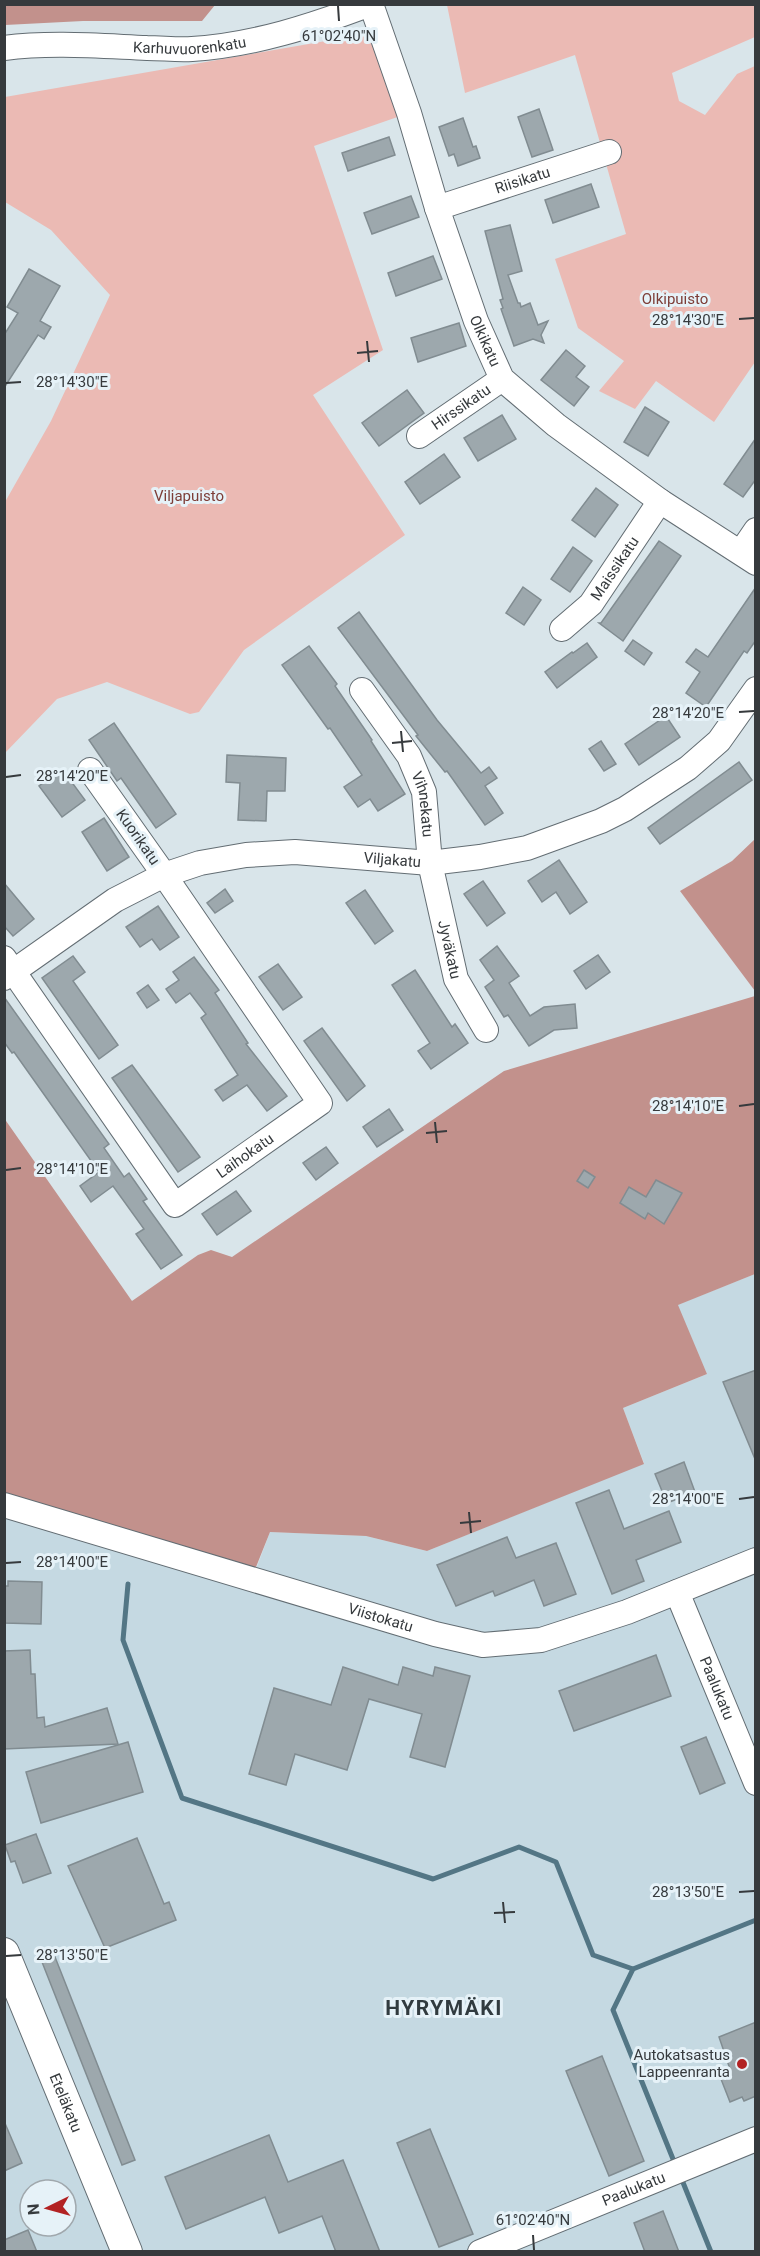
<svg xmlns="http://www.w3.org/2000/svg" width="760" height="2256" viewBox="0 0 760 2256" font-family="Roboto,sans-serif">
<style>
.built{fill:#c5d9e2;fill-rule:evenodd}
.green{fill:#ebbab4}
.forest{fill:#c2918c}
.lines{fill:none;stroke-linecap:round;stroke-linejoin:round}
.stream{stroke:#537685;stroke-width:5}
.building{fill:#9da8ad;stroke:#818c91;stroke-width:1.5}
.minor-casing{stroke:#636d73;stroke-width:26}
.major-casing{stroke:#636d73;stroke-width:32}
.minor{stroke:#fff;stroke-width:24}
.major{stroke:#fff;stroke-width:30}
.ticks{fill:none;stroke:#363a3d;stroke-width:2}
.poi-dot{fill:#b22223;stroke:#e6f2f8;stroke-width:2}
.labels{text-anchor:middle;stroke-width:6;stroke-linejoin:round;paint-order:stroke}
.street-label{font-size:15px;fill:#363a3d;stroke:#e6f2f8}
.park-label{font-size:15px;fill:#7d3d37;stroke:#e6f2f8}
.poi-label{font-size:15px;fill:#363a3d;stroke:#e6f2f8;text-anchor:end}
.district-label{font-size:21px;font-weight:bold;letter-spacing:1.5px;fill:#313b3f;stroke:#e6f2f8}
.ticks-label{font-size:15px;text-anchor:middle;fill:#363a3d;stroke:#e6f2f8;stroke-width:6;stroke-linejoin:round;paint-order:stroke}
</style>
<rect width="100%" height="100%" fill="#d9e5ea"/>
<!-- built -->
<path class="built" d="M755,1274V2251H5L4,1500L255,1572L270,1532L366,1536L427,1551L644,1463L623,1408L707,1374L677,1305ZM30,2190H66V2226H30Z"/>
<!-- green -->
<g class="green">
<polygon points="447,5 755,5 755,37 672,73 679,101 705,115 737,74 755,66 755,362 714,422 656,381 635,409 599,391 624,361 578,328 555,259 626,234 575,55 465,93"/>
<polygon points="366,34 409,113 314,146 383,350 313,395 405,535 244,650 199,712 190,714 107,682 57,699 5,753 5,502 51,421 110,295 51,230 5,202 5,97"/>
</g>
<!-- forest -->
<g class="forest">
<polygon points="5,4 215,4 215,5 202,21 83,21 5,25"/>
<polygon points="755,839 755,991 680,891 732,861"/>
<polygon points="755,996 755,1274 678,1305 707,1374 623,1408 644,1464 427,1551 366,1536 270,1532 254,1572 5,1500 4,1118 132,1301 198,1255 211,1250 232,1257 504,1071"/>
</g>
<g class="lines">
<!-- stream -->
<g class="stream">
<polyline points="128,1584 123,1640 182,1798 433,1879 519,1847 556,1862 593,1955 633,1969 756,1920"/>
<polyline points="633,1969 613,2010 675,2164"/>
<polyline points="680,2175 711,2252"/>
</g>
</g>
<!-- building -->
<g class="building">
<polygon points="539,109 553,150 532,157 518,117"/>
<polygon points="463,118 473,147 476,146 480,158 458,166 454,154 449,156 439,127"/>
<polygon points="389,137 395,155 348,171 342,153"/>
<polygon points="591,184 599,207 553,223 545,200"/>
<polygon points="411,196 419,217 372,234 364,213"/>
<polygon points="510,225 522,271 508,275 518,303 520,303 521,307 530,303 538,325 548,321 541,335 544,343 533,339 514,346 501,309 503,308 500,300 503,299 485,231"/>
<polygon points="433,256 442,279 396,296 388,273"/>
<polygon points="29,269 60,286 40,321 51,327 44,339 38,335 4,388 4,335 18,313 7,307"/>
<polygon points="459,323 466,346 418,362 411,338"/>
<polygon points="566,350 585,366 576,377 589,387 574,406 541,380"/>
<polygon points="407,390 424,413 379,446 362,423"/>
<polygon points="645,407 669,422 648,456 624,442"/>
<polygon points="502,415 516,439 478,461 464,438"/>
<polygon points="756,438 756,479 743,497 724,484"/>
<polygon points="444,454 460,477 420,504 405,482"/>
<polygon points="596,488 618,505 595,537 572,520"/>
<polygon points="659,541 681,556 623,641 599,623 601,623"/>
<polygon points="573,547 592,561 570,592 551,579"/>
<polygon points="523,587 541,600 524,625 506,613"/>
<polygon points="756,587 756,640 747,653 744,651 706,707 686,693 700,672 686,662 696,649 708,657"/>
<polygon points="359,612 437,720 481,773 489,767 497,778 485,786 503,813 485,825 447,771 445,772 416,736 418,735 338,628"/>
<polygon points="633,640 652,653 644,665 625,651"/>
<polygon points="587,643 597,657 557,688 545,672 572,652 573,653"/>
<polygon points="309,646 337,684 335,686 372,740 371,741 405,794 378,811 370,799 358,807 344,787 362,775 330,728 328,729 282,665"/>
<polygon points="666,716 680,737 639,765 625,744"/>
<polygon points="114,723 176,814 156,828 121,778 117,781 89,740"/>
<polygon points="601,741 616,764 604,771 589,749"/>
<polygon points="227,755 286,758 285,791 267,791 266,821 238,820 240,783 226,782"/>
<polygon points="739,762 752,780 660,844 648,828"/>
<polygon points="62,769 85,800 62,817 39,786"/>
<polygon points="104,818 129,857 107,871 82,832"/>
<polygon points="559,860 587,902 570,914 556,892 542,902 528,881"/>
<polygon points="483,881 505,913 487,926 464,894"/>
<polygon points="4,883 34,919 13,936 4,926"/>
<polygon points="225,889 233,901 215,913 207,903"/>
<polygon points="365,890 393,931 375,944 346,903"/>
<polygon points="158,906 179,937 160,950 152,939 140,947 126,927"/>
<polygon points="497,946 519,976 509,983 530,1016 544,1007 575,1004 577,1028 554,1030 529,1046 508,1015 504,1017 485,987 494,980 480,960"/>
<polygon points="598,955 610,972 586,989 574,971"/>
<polygon points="73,956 85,972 73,981 118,1045 99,1059 42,978"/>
<polygon points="194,957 219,990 215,993 248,1043 246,1044 287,1096 267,1111 247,1085 223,1101 215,1090 238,1075 201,1018 206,1014 190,993 176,1003 166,989 179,980 173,972"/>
<polygon points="278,964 302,997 283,1010 259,977"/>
<polygon points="415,970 452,1027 455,1024 468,1043 431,1069 418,1051 430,1043 392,985"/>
<polygon points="148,985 159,1000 147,1008 137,993"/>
<polygon points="4,997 109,1144 104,1148 124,1177 129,1173 147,1199 143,1201 182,1255 161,1269 136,1234 144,1229 113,1186 91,1202 80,1186 99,1172 14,1052 12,1053 4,1042"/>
<polygon points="322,1028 365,1086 347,1101 304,1041"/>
<polygon points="132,1065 200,1157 178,1172 112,1078"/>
<polygon points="389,1109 403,1130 377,1147 363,1127"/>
<polygon points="326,1147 338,1163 316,1180 303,1163"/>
<polygon points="584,1170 595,1177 588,1188 577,1181"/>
<polygon points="656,1180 682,1193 664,1224 648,1213 645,1219 620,1203 629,1187 646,1197"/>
<polygon points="236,1191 251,1211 217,1235 202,1214"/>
<polygon points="756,1370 756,1459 755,1459 723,1382"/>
<polygon points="684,1462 695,1492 667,1503 655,1474"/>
<polygon points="609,1490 624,1529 669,1511 681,1542 636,1560 644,1581 612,1594 576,1503"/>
<polygon points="507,1537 516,1558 556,1543 576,1594 544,1606 534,1580 495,1596 493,1591 456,1606 437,1565"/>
<polygon points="8,1581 42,1582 41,1624 4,1623 4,1586 8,1586"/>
<polygon points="30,1650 31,1674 35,1674 37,1718 44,1717 45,1727 107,1708 118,1744 4,1749 4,1651"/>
<polygon points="656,1655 671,1696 574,1731 559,1691"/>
<polygon points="343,1667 398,1685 403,1667 433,1676 435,1667 470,1676 445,1767 410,1757 422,1714 369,1699 347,1770 295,1754 286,1785 249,1774 274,1688 331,1705"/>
<polygon points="706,1737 725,1783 700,1794 681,1747"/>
<polygon points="128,1742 143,1792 41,1823 26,1772"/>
<polygon points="36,1834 51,1873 23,1883 15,1861 11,1862 5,1845"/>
<polygon points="137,1838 164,1904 169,1902 176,1920 105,1948 68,1866"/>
<polygon points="55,1957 135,2160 122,2165 42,1962"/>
<polygon points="756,2022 756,2096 744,2101 742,2097 730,2102 719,2074 730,2069 719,2037"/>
<polygon points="602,2056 644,2161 609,2176 566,2071"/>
<polygon points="4,2121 22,2163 4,2171"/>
<polygon points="430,2129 473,2234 439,2247 397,2143"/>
<polygon points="269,2135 288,2182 343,2160 380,2252 336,2252 322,2216 279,2233 265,2197 186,2229 165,2177"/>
<polygon points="663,2211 679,2252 645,2252 634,2223"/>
<polygon points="28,2230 37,2252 4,2252 4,2240"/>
</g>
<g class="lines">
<defs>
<g id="minor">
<path id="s1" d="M371,4L409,113L437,208L476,321L502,379L556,425L660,501L756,563"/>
<path id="s2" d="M4,48C51,42 99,46 147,48C162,48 177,50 192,49C254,45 312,26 370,4"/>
<path id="s3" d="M437,208L609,152"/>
<path id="s4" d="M419,436L502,379"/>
<polyline points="741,552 756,530"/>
<path id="s5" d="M562,629L591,604L660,501"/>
<path id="s6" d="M362,690L409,756L424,792L430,863L456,979L486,1030"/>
<path id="s7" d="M4,958L175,1205L320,1103L158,866L90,770"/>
<path id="s8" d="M4,978L115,900L164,875L200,863L246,855L295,852L430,863L480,857L527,848L601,821L625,809L688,768L719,741L756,689"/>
<path id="s9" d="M4,1505L435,1634L483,1645L541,1640L627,1612L756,1560"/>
<path id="s10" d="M677,1592L756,1783"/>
<path id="s11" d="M480,2252L756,2139"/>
</g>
<g id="major">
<path id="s12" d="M4,1953L127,2252"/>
</g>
</defs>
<!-- minor casing -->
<use href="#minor" class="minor-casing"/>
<!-- major casing -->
<use href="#major" class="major-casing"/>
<!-- minor -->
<use href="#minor" class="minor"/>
<!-- major -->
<use href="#major" class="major"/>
</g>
<!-- ticks -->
<path class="ticks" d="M338,6L339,21M739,319L754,318M367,341L369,362M357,353L378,351M6,383L21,382M739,712L754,711M401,731L403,752M392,743L412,741M6,777L21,775M739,1106L754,1104M435,1122L437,1143M426,1133L447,1131M6,1170L21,1168M739,1499L754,1497M469,1512L471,1533M460,1523L481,1521M6,1563L21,1562M739,1892L754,1891M503,1902L505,1923M494,1913L515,1912M6,1956L21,1955M533,2235L534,2250"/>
<!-- markers -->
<circle class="poi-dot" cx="742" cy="2064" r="6"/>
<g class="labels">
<!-- street labels -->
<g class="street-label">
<text dy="5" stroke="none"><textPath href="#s2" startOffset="186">Karhuvuorenkatu</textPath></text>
<text dy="5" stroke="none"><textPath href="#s3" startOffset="90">Riisikatu</textPath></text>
<text dy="5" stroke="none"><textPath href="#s1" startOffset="356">Olkikatu</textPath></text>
<text dy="5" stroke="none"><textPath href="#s4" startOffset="51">Hirssikatu</textPath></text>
<text dy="5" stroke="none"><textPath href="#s5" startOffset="81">Maissikatu</textPath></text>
<text dy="5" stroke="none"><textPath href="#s6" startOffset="132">Vihnekatu</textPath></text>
<text transform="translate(138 837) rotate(55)" y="5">Kuorikatu</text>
<text dy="5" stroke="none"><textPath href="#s8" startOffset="422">Viljakatu</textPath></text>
<text dy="5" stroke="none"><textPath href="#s6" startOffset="280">Jyväkatu</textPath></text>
<text dy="5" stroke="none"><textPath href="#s7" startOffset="386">Laihokatu</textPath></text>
<text dy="5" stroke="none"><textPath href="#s9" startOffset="393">Viistokatu</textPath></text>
<text dy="5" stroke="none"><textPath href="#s10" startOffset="104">Paalukatu</textPath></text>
<text dy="5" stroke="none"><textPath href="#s12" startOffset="162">Eteläkatu</textPath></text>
<text dy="5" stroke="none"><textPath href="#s11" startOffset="166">Paalukatu</textPath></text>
</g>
<!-- park labels -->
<g class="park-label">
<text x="675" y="304">Olkipuisto</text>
<text x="189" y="501">Viljapuisto</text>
</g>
<!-- poi labels -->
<g class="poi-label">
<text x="730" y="2060">Autokatsastus<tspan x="730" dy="17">Lappeenranta</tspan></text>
</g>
<!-- district labels -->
<g class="district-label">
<text x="444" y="2015">HYRYMÄKI</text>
</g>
</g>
<g class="ticks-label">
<text x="339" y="41">61°02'40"N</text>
<text x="688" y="325">28°14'30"E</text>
<text x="72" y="387">28°14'30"E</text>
<text x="688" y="718">28°14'20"E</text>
<text x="72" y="781">28°14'20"E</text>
<text x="688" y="1111">28°14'10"E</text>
<text x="72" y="1174">28°14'10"E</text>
<text x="688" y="1504">28°14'00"E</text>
<text x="72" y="1567">28°14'00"E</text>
<text x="688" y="1897">28°13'50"E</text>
<text x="72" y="1960">28°13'50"E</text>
<text x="533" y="2225">61°02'40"N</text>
</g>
<!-- border -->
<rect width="760" height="2256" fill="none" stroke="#363a3d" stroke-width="12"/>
<!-- north arrow -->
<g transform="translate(48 2208) rotate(265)"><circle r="28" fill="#e6f2f8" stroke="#a0a8ad" stroke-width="1.5"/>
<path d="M0-4.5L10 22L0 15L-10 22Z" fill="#b22223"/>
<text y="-9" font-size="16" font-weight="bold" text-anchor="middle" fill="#363a3d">N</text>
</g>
</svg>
